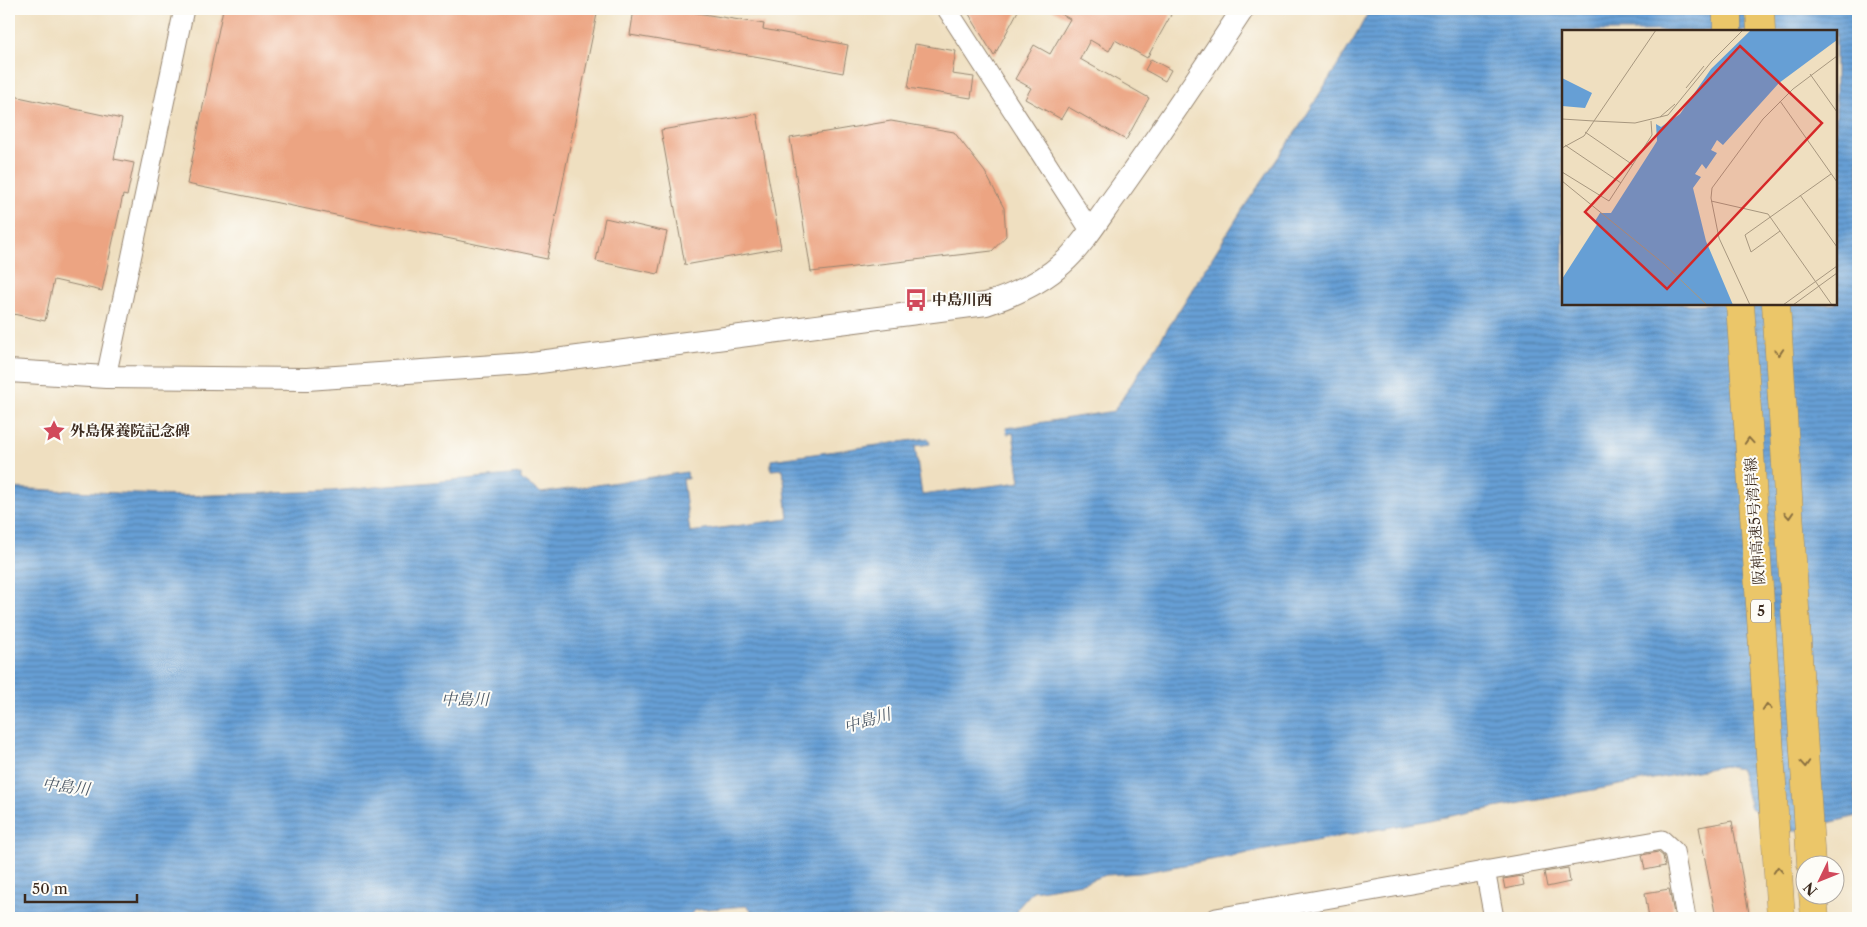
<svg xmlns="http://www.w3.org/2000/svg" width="1867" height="927" viewBox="0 0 1867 927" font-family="'Libre Caslon Text','Noto Serif JP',serif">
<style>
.water{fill:url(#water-rules);stroke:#50647a;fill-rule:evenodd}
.building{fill:#eca482}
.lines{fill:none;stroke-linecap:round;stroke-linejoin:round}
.minor-casing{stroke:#95846f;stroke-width:21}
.tertiary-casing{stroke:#95846f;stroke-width:24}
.motorway-casing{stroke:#95846f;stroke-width:29}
.minor{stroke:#fff;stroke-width:19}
.tertiary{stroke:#fff;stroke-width:22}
.motorway{stroke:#ebc669;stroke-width:28}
.oneway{stroke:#8a7040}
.labels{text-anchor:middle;stroke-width:4;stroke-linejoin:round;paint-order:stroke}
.shield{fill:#fdfcf7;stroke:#75695f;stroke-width:1}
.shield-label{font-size:14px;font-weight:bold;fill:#3b2a1e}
.poi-label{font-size:15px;font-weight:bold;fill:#3b2a1e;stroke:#fdfcf7;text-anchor:start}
.street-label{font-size:15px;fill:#3b2a1e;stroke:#fdfcf7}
.water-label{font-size:16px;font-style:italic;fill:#4c5967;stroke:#fdfcf7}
.inset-road{fill:none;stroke:#a7977f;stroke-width:1}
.view{fill:#d62828;fill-opacity:0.15;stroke:#d62828;stroke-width:2.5}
.inset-edge{fill:none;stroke:#3b2a1e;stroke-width:2.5}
</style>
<defs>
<pattern id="water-rules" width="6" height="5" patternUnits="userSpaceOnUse" patternTransform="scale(1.25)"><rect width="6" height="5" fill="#669fd5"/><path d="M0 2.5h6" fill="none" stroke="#5582ac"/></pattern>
</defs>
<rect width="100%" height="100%" fill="#fdfcf7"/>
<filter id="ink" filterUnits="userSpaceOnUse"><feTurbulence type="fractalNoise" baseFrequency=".02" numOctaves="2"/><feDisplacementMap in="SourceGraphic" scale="10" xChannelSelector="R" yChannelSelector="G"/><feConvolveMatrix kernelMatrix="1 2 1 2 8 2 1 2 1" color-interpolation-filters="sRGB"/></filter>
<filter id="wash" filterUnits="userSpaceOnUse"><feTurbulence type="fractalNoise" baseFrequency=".0096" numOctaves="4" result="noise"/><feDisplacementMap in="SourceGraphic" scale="20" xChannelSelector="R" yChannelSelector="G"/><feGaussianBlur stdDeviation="1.12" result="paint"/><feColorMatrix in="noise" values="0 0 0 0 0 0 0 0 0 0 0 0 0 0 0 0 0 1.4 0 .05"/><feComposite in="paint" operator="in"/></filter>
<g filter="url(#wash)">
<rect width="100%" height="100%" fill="#efdfc0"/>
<!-- water -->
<path class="water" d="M1370,9H1858V782L1854,784L1858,816L1788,832L1751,808L1740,769L1724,766L1140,873L1106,875L1082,883L1033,891L1017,909L1019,918H759L746,906L696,910L685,918H9V488L182,496L332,491L521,474V479L541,493L687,472L688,479H683L690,532L788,519L783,469L771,470V460L928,438L930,444L915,446L922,495L1020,482L1013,433L1007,434L1006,428L1114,411L1168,328L1242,210L1299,127L1355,37ZM1563,31H1836V304H1563Z"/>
<g id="blocks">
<!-- building -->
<g class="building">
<polygon points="223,9 598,9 547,259 187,184"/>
<polygon points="634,9 673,9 764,24 763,29 848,45 843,73 766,58 630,35"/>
<polygon points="966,9 1019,9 994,56"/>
<polygon points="1051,9 1160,9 1171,15 1147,58 1115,40 1109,51 1090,40 1080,59 1149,98 1126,140 1068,107 1061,119 1025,99 1031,88 1015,79 1034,45 1050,54 1070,19"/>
<polygon points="915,44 956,51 952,74 974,77 971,98 908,88"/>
<polygon points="1151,59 1171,70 1165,81 1145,70"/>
<polygon points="9,95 122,119 114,159 134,163 127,196 123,195 102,291 54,280 45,321 9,313"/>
<polygon points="757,114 781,248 685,265 661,130"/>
<polygon points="891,121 954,132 985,172 1004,208 1006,236 992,251 811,272 790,138"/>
<polygon points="605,218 667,232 658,274 596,261"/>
<polygon points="1732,821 1749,913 1716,918 1699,827"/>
<polygon points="1658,852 1663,856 1665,866 1645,870 1642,855"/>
<polygon points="1568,868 1570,882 1547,887 1544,872"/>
<polygon points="1522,876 1524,885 1505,889 1503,879"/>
<polygon points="1669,889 1675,918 1649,918 1645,893"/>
</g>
</g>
</g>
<g filter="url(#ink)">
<use href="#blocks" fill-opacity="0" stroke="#95846f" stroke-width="1"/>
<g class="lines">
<defs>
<g id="minor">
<polyline points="947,9 1090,230"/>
<polyline points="106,377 184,9"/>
<polyline points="1485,870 1494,918"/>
<polyline points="1216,918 1662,840 1674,851 1686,918"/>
</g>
<path id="tertiary" d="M9,371L106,377L307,379L524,364L986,304C1014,295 1041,283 1063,263C1082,247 1103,212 1119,191C1162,131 1203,70 1243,9"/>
<g id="motorway">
<polyline points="1727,9 1727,31"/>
<polyline points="1760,9 1761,31"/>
<polyline points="1740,304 1781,918"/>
<polyline points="1776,304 1811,864"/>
<polyline points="1813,894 1815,918"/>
</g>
</defs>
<!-- minor casing -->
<use href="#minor" class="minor-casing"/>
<!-- tertiary casing -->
<use href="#tertiary" class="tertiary-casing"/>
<!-- motorway casing -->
<use href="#motorway" class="motorway-casing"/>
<!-- minor -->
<use href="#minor" class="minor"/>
<!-- tertiary -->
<use href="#tertiary" class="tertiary"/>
<!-- motorway -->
<use href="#motorway" class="motorway"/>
</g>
<!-- one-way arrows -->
<defs><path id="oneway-chevron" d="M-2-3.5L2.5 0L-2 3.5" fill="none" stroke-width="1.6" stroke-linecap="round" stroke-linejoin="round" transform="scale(1.25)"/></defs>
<g class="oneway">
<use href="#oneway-chevron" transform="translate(1779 352) rotate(86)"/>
<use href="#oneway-chevron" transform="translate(1749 441) rotate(-94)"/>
<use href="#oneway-chevron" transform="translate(1789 515) rotate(86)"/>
<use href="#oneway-chevron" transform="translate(1767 707) rotate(-94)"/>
<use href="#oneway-chevron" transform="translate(1805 764) rotate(86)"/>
<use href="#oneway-chevron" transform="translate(1778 870) rotate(-94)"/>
</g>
</g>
<!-- icons -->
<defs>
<symbol id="bus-bare" viewBox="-9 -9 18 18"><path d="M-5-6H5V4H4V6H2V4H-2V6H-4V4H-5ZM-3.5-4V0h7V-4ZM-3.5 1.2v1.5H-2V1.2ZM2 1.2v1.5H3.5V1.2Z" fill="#d1495b" stroke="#fdfcf7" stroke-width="2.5" paint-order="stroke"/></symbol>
<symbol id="sight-bare" viewBox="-9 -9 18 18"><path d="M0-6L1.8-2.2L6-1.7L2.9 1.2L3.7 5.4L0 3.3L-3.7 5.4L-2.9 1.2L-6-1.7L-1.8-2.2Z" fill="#d1495b" stroke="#fdfcf7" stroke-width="2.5" paint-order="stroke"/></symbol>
</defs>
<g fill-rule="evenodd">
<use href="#bus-bare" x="900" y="284" width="32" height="32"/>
<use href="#sight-bare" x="38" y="415" width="32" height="32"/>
</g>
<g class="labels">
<!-- shield labels -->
<rect class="shield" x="1751" y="599.5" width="20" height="23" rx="4"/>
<g class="shield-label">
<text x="1761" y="616">5</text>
</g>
<!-- poi labels -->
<g class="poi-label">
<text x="932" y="305">中島川西</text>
<text x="70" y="436">外島保養院記念碑</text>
</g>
<!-- street labels -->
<g class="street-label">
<text transform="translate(1755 521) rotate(-94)" y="5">阪神高速5号湾岸線</text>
</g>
<!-- water labels -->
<g class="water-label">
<text x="465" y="705">中島川</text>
<text transform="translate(867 720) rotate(-17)" y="6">中島川</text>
<text transform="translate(66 786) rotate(7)" y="6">中島川</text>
</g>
</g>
<!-- overview -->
<g transform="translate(1562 30)">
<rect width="275" height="275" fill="#efdfc0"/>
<path d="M189,0H275V10L217,53L161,115L155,110L149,120L155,123L144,139L140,134L133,144L139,147L131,158L144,211L171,275H0V249L36,193L33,191L38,183H49L90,119L95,111L94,94L99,97L118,84L149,39ZM0,48L30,63L23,78L0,76Z" fill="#669fd5"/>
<path class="inset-road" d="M248,44L275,82M124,58L142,36M218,71L275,152M98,87L113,74M0,89L32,91L94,0M32,91L73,93L106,85L150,31L181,0M23,102L71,135M3,115L59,153M0,118L22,106L32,91M0,142L47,171L90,105L89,91M0,151L102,234L145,275M238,165L275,217M149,171L206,184L270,275M218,201L189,222L183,205L269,144M188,275L157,208L149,168L150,158L201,89L231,59L275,26M221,275L275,236M231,275L275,243"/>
<path class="view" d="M178,16L260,93L105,259L23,182Z"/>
<rect width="275" height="275" class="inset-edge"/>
</g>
<!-- margin -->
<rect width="1867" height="927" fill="none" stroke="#fdfcf7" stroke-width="30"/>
<!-- north arrow -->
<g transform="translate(1820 880) rotate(227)"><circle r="24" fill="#fdfcf7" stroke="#afa8a0"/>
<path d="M0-4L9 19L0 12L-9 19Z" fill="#d1495b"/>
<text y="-8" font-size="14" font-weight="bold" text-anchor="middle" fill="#3b2a1e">N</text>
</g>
<!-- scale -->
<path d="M25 894v8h112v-8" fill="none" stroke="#3b2a1e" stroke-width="2.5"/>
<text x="32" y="894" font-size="15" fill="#3b2a1e" stroke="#fdfcf7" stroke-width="4" paint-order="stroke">50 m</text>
</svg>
